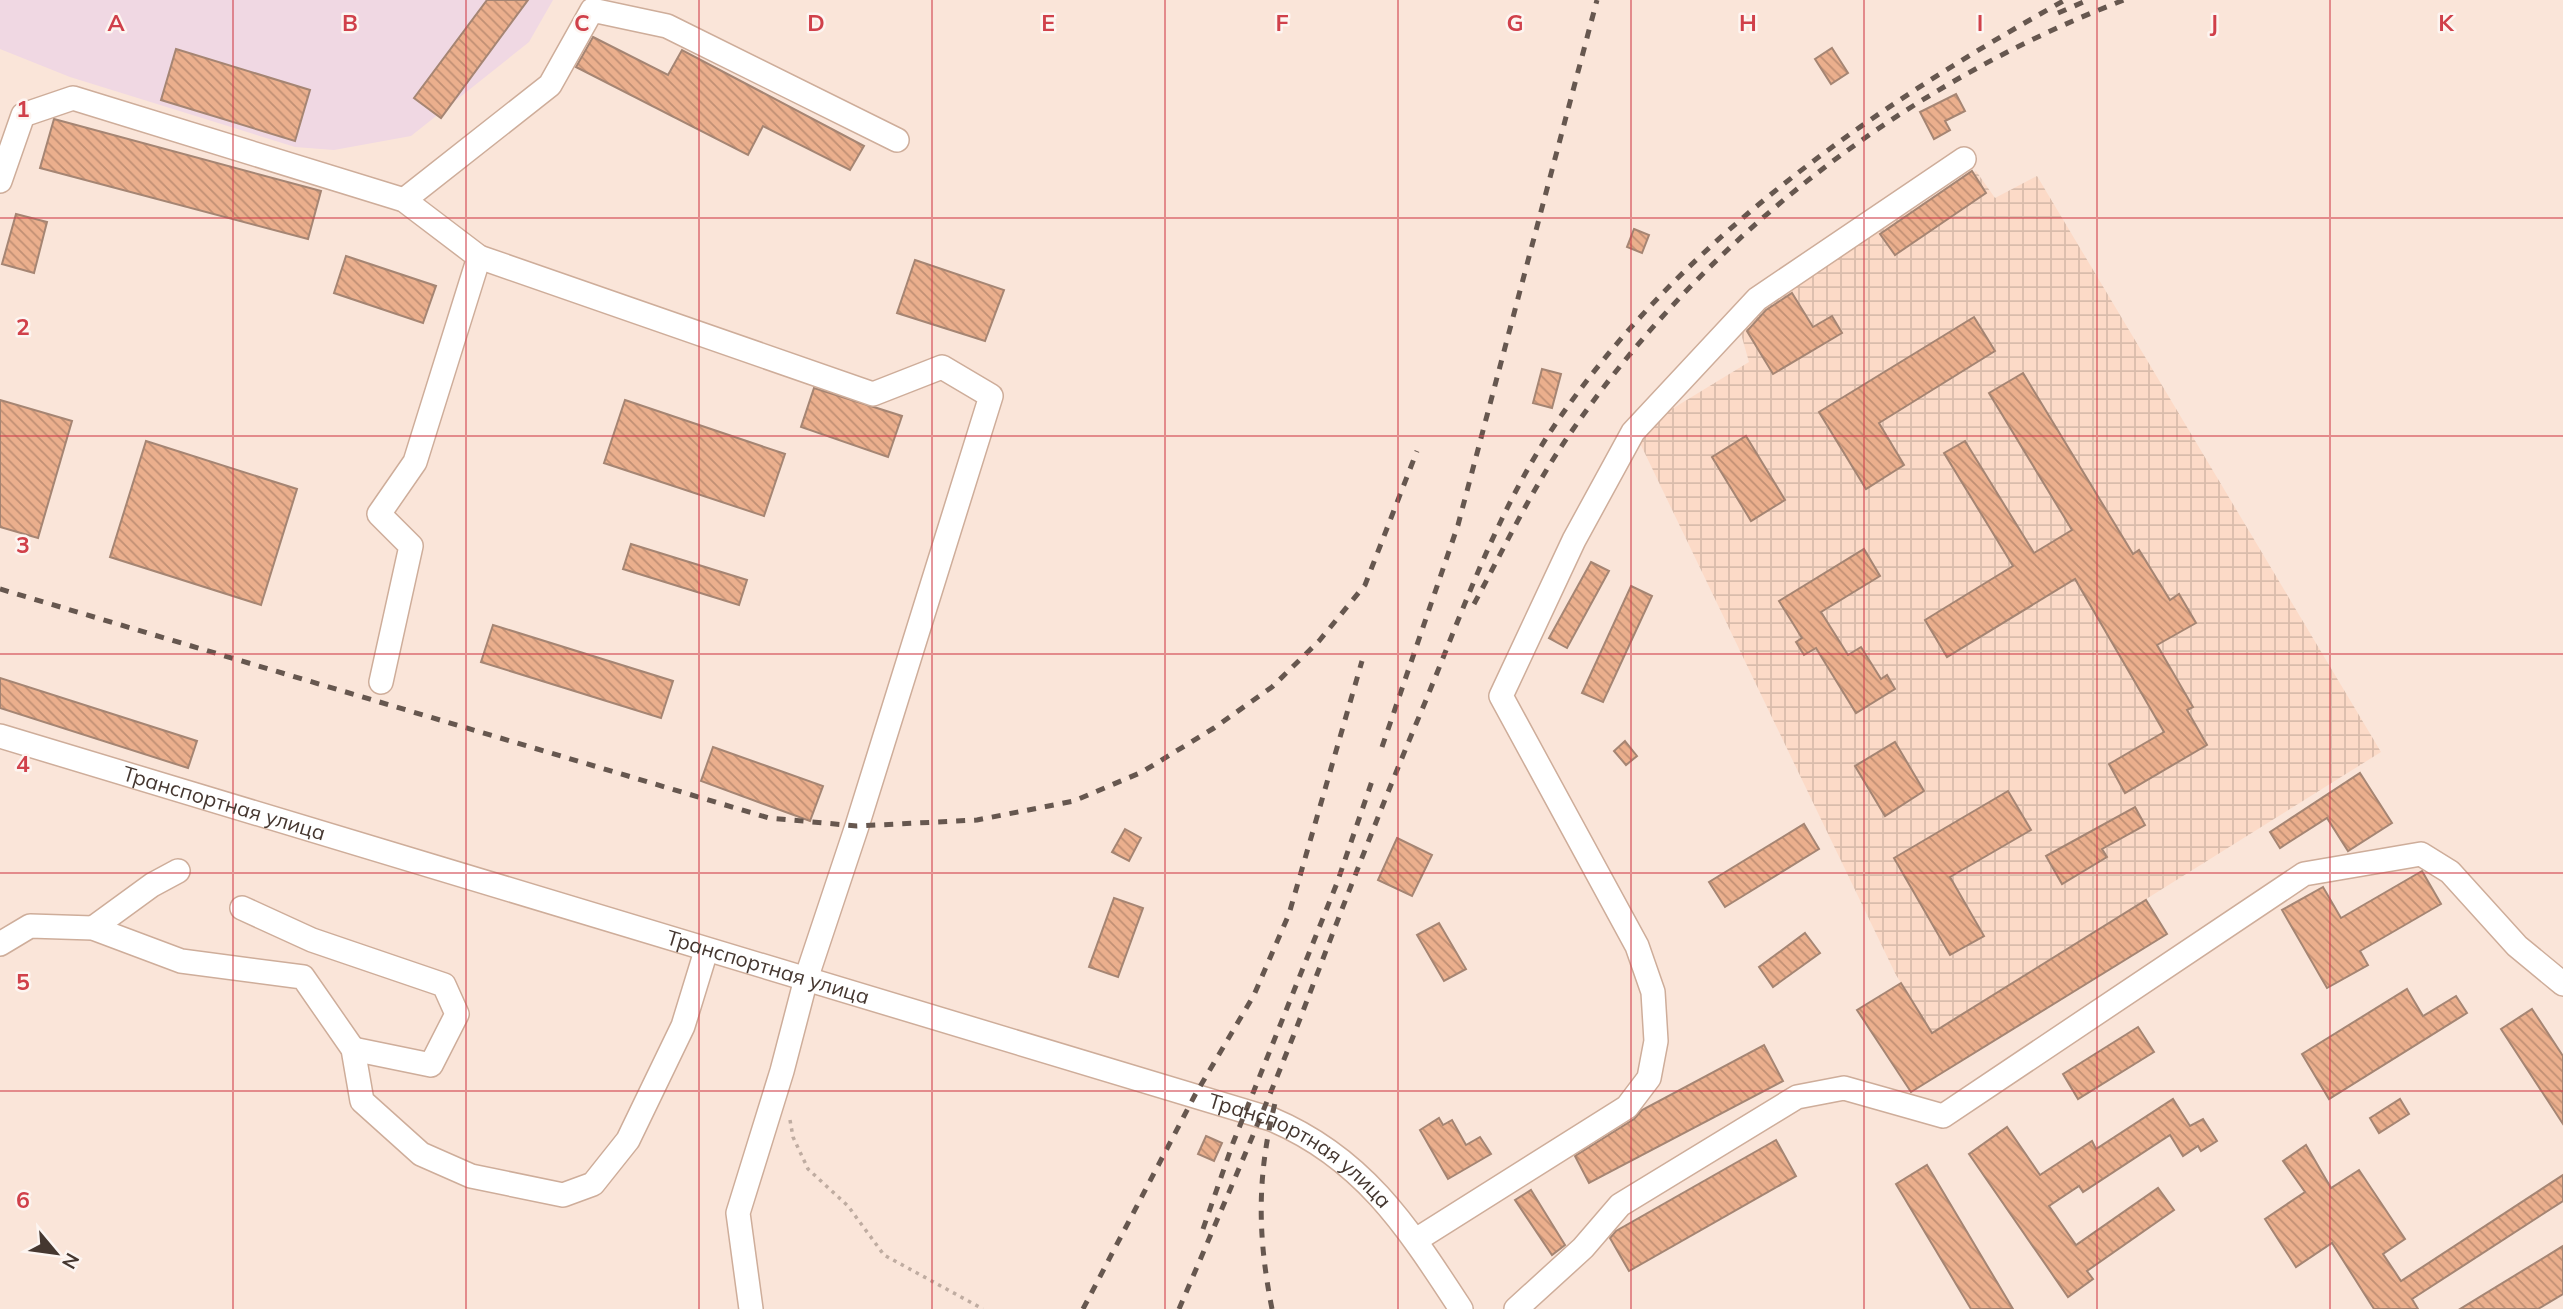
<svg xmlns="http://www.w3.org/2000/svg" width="2563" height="1309" viewBox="0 0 2563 1309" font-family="Mulish,sans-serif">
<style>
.commercial{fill:#f0d8e3}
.industrial{fill:url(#industrial-grid)}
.building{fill:url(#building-back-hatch);stroke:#a58573;stroke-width:2}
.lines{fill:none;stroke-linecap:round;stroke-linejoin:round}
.minor-casing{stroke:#cead9a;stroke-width:26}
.path{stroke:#bfaca1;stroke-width:3.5;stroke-dasharray:3.5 5;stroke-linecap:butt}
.minor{stroke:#fff;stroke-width:23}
.rail{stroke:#66574f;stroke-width:5;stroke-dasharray:9 9;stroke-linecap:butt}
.grid{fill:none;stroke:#d0404a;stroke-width:2;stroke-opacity:0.55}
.labels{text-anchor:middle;stroke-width:5;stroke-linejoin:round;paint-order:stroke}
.street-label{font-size:21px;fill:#453730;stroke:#fdf5f1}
.grid-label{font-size:23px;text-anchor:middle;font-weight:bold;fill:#d0404a;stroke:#fdf5f1;stroke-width:5;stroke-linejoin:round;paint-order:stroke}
</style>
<defs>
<pattern id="industrial-grid" width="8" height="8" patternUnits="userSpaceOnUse" patternTransform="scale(1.75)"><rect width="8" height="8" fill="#fcdac7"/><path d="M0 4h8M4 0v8" fill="none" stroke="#d9bcab"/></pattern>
<pattern id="building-back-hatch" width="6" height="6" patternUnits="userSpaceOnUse" patternTransform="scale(1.75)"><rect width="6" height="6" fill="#ebaf8d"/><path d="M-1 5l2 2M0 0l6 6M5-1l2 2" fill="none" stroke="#c08f74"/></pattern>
</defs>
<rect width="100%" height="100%" fill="#fae5d9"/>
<!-- commercial -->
<polygon class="commercial" points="0,0 553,0 529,42 411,136 334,150 295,147 70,77 0,49"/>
<!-- industrial -->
<polygon class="industrial" points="1976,171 1995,198 2037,176 2381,752 1932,1033 1896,975 1638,439 1662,415 1749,362 1741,334 1754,312 1864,239"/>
<!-- building -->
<g class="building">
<polygon points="487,0 528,0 441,118 414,98"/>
<polygon points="593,37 668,75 682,50 864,146 850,170 763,126 748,155 576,67"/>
<polygon points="1832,48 1848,73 1831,84 1815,59"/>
<polygon points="176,49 310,90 295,141 161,100"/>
<polygon points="1956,94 1965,111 1945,121 1950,130 1934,139 1920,112"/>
<polygon points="54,119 321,191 308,239 40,168"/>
<polygon points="1972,171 1986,193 1895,255 1880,234"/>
<polygon points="16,214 47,222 34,273 2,264"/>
<polygon points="1634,229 1649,235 1642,253 1627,247"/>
<polygon points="346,256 436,286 423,323 334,293"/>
<polygon points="915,260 1004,290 985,341 897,313"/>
<polygon points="1792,293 1813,327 1832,316 1842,333 1773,374 1747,331 1766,310"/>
<polygon points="1974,317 1995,351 1879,423 1904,465 1866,489 1819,412"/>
<polygon points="1542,369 1561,374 1552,408 1533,403"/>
<polygon points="2023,373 2133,554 2139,550 2170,600 2179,594 2196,623 2157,645 2193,707 2187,710 2207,745 2125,793 2109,764 2164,732 2075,579 1947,657 1925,620 2013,566 1944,453 1965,441 2034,553 2072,530 1989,393"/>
<polygon points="814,388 902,416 888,457 801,427"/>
<polygon points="0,400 72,421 38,538 0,527"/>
<polygon points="625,400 785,454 764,516 604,463"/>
<polygon points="1746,436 1785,500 1751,521 1712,457"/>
<polygon points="146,441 297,489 261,605 110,557"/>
<polygon points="631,544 747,580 739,605 623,569"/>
<polygon points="1864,549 1880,576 1821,612 1848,655 1861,647 1881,679 1887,675 1895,689 1856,713 1816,648 1804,655 1796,642 1802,638 1779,601"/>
<polygon points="1591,562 1609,571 1567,648 1549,638"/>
<polygon points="1631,586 1652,596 1603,702 1582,693"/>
<polygon points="493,625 673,681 661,718 481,662"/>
<polygon points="0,678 197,741 188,768 0,708"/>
<polygon points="1625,741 1637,756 1626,765 1614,751"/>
<polygon points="1895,742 1924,791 1885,816 1855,766"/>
<polygon points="713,747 823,786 810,821 701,781"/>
<polygon points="2360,773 2392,823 2348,851 2327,818 2280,848 2270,832"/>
<polygon points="2008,791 2031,830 1950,877 1984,936 1950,955 1894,858"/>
<polygon points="2135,807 2145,825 2102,849 2107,857 2062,884 2046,856"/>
<polygon points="1804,824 1819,849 1725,907 1709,882"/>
<polygon points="1125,829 1141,838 1129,861 1112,852"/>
<polygon points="1397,838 1432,855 1412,896 1378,880"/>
<polygon points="2422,871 2441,904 2360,951 2368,965 2327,988 2282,910 2323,887 2341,918"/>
<polygon points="1114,898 1143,908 1118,977 1089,967"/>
<polygon points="2146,900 2167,934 1911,1092 1857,1010 1901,983 1932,1033"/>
<polygon points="1439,923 1466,969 1444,981 1417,935"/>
<polygon points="1805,933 1820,953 1773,987 1759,967"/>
<polygon points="2407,989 2423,1016 2456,996 2467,1013 2329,1099 2302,1054"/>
<polygon points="2532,1009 2563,1056 2563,1124 2501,1029"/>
<polygon points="2138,1027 2154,1052 2078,1099 2063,1074"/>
<polygon points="1764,1045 1783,1081 1589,1183 1575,1156 1634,1119 1642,1110"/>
<polygon points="2173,1099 2190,1126 2203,1119 2217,1141 2201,1151 2198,1146 2183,1156 2170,1135 2083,1192 2079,1186 2049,1206 2076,1245 2158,1188 2174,1210 2087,1271 2093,1279 2068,1297 1969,1154 2007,1127 2040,1175 2092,1141 2096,1149"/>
<polygon points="2400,1099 2409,1114 2379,1133 2370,1118"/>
<polygon points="1439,1118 1443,1125 1452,1120 1466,1145 1480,1137 1491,1154 1448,1179 1420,1130"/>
<polygon points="1206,1136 1222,1143 1214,1161 1198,1154"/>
<polygon points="1776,1140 1796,1176 1629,1271 1610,1238 1616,1231"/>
<polygon points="2306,1145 2331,1188 2359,1170 2405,1239 2383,1254 2401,1281 2563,1175 2563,1201 2412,1299 2418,1309 2374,1309 2332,1243 2296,1267 2265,1219 2305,1192 2283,1161"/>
<polygon points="1927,1165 2013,1309 1971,1309 1896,1184"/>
<polygon points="1531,1190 1565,1245 1552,1255 1515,1200"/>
<polygon points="2563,1246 2563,1294 2538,1309 2460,1309"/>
</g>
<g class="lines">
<defs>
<g id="minor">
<polyline points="0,181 23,115 73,98 404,200 479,257 873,394 942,367 991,396 857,826 806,979 782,1071 738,1213 751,1309"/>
<polyline points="404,200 550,85 592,10 667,26 897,140"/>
<polyline points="381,682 411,546 379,514 415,462 479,257"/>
<path id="s1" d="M0,736L1271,1119C1364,1158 1408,1228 1461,1309"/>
<polyline points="242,908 312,940 444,985 457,1014 431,1065 353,1049"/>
<polyline points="93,928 152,885 178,871"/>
<polyline points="0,944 30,926 93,928 181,961 303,977 353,1049 362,1101 421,1154 471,1176 563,1195 593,1184 628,1140 683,1026 706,951"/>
<polyline points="1416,1240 1627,1107 1649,1078 1656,1041 1653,992 1637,946 1501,696 1574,540 1633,432 1757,299 1964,159"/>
<polyline points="1516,1309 1583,1248 1620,1205 1797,1097 1844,1088 1943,1116 2304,874 2421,854 2450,872 2517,946 2563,984"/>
</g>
</defs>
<!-- minor casing -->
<use href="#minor" class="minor-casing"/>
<!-- path -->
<polyline class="path" points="790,1120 793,1137 808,1169 848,1206 884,1255 983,1309"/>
<!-- minor -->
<use href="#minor" class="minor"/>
<!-- rail -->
<g class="rail">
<polyline points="2058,13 2088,0"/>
<polyline points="0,589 769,818 857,826 977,820 1074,801 1142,772 1214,728 1272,687 1319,641 1365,585 1417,451"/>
<path d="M1474,604C1502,552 1528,497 1561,447C1695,245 1899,86 2124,0"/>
<polyline points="1382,747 1458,525 1597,0"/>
<polyline points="1203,1229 1233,1143 1337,883 1372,781"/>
<polyline points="1083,1309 1195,1095 1254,995 1289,914 1362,661"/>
<path d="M1179,1309C1223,1206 1268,1103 1308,998C1343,906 1378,815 1416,724C1461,618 1496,508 1563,413C1690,233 1875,106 2065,0"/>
<path d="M1272,1309C1257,1233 1257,1174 1276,1099"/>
</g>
</g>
<!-- grid -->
<path class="grid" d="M233,0V1309M466,0V1309M699,0V1309M932,0V1309M1165,0V1309M1398,0V1309M1631,0V1309M1864,0V1309M2097,0V1309M2330,0V1309M0,218H2563M0,436H2563M0,654H2563M0,873H2563M0,1091H2563"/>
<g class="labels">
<!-- street labels -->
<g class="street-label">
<text dy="7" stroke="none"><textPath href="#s1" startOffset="234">Транспортная улица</textPath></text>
<text dy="7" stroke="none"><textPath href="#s1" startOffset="802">Транспортная улица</textPath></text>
<text dy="7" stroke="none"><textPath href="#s1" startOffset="1368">Транспортная улица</textPath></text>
</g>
</g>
<g class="grid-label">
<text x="116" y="31">A</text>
<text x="350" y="31">B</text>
<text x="582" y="31">C</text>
<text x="816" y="31">D</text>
<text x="1048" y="31">E</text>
<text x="1282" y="31">F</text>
<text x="1515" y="31">G</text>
<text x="1748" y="31">H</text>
<text x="1980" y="31">I</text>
<text x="2214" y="31">J</text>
<text x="2446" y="31">K</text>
<text x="23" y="117">1</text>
<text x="23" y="335">2</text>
<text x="23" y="553">3</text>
<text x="23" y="772">4</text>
<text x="23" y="990">5</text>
<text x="23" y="1208">6</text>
</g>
<!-- north arrow -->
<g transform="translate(56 1253) rotate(119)" stroke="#fdf5f1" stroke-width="5" paint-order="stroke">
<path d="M0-5L12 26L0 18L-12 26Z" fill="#453730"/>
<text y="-10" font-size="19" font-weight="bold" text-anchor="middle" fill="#453730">N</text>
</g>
</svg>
